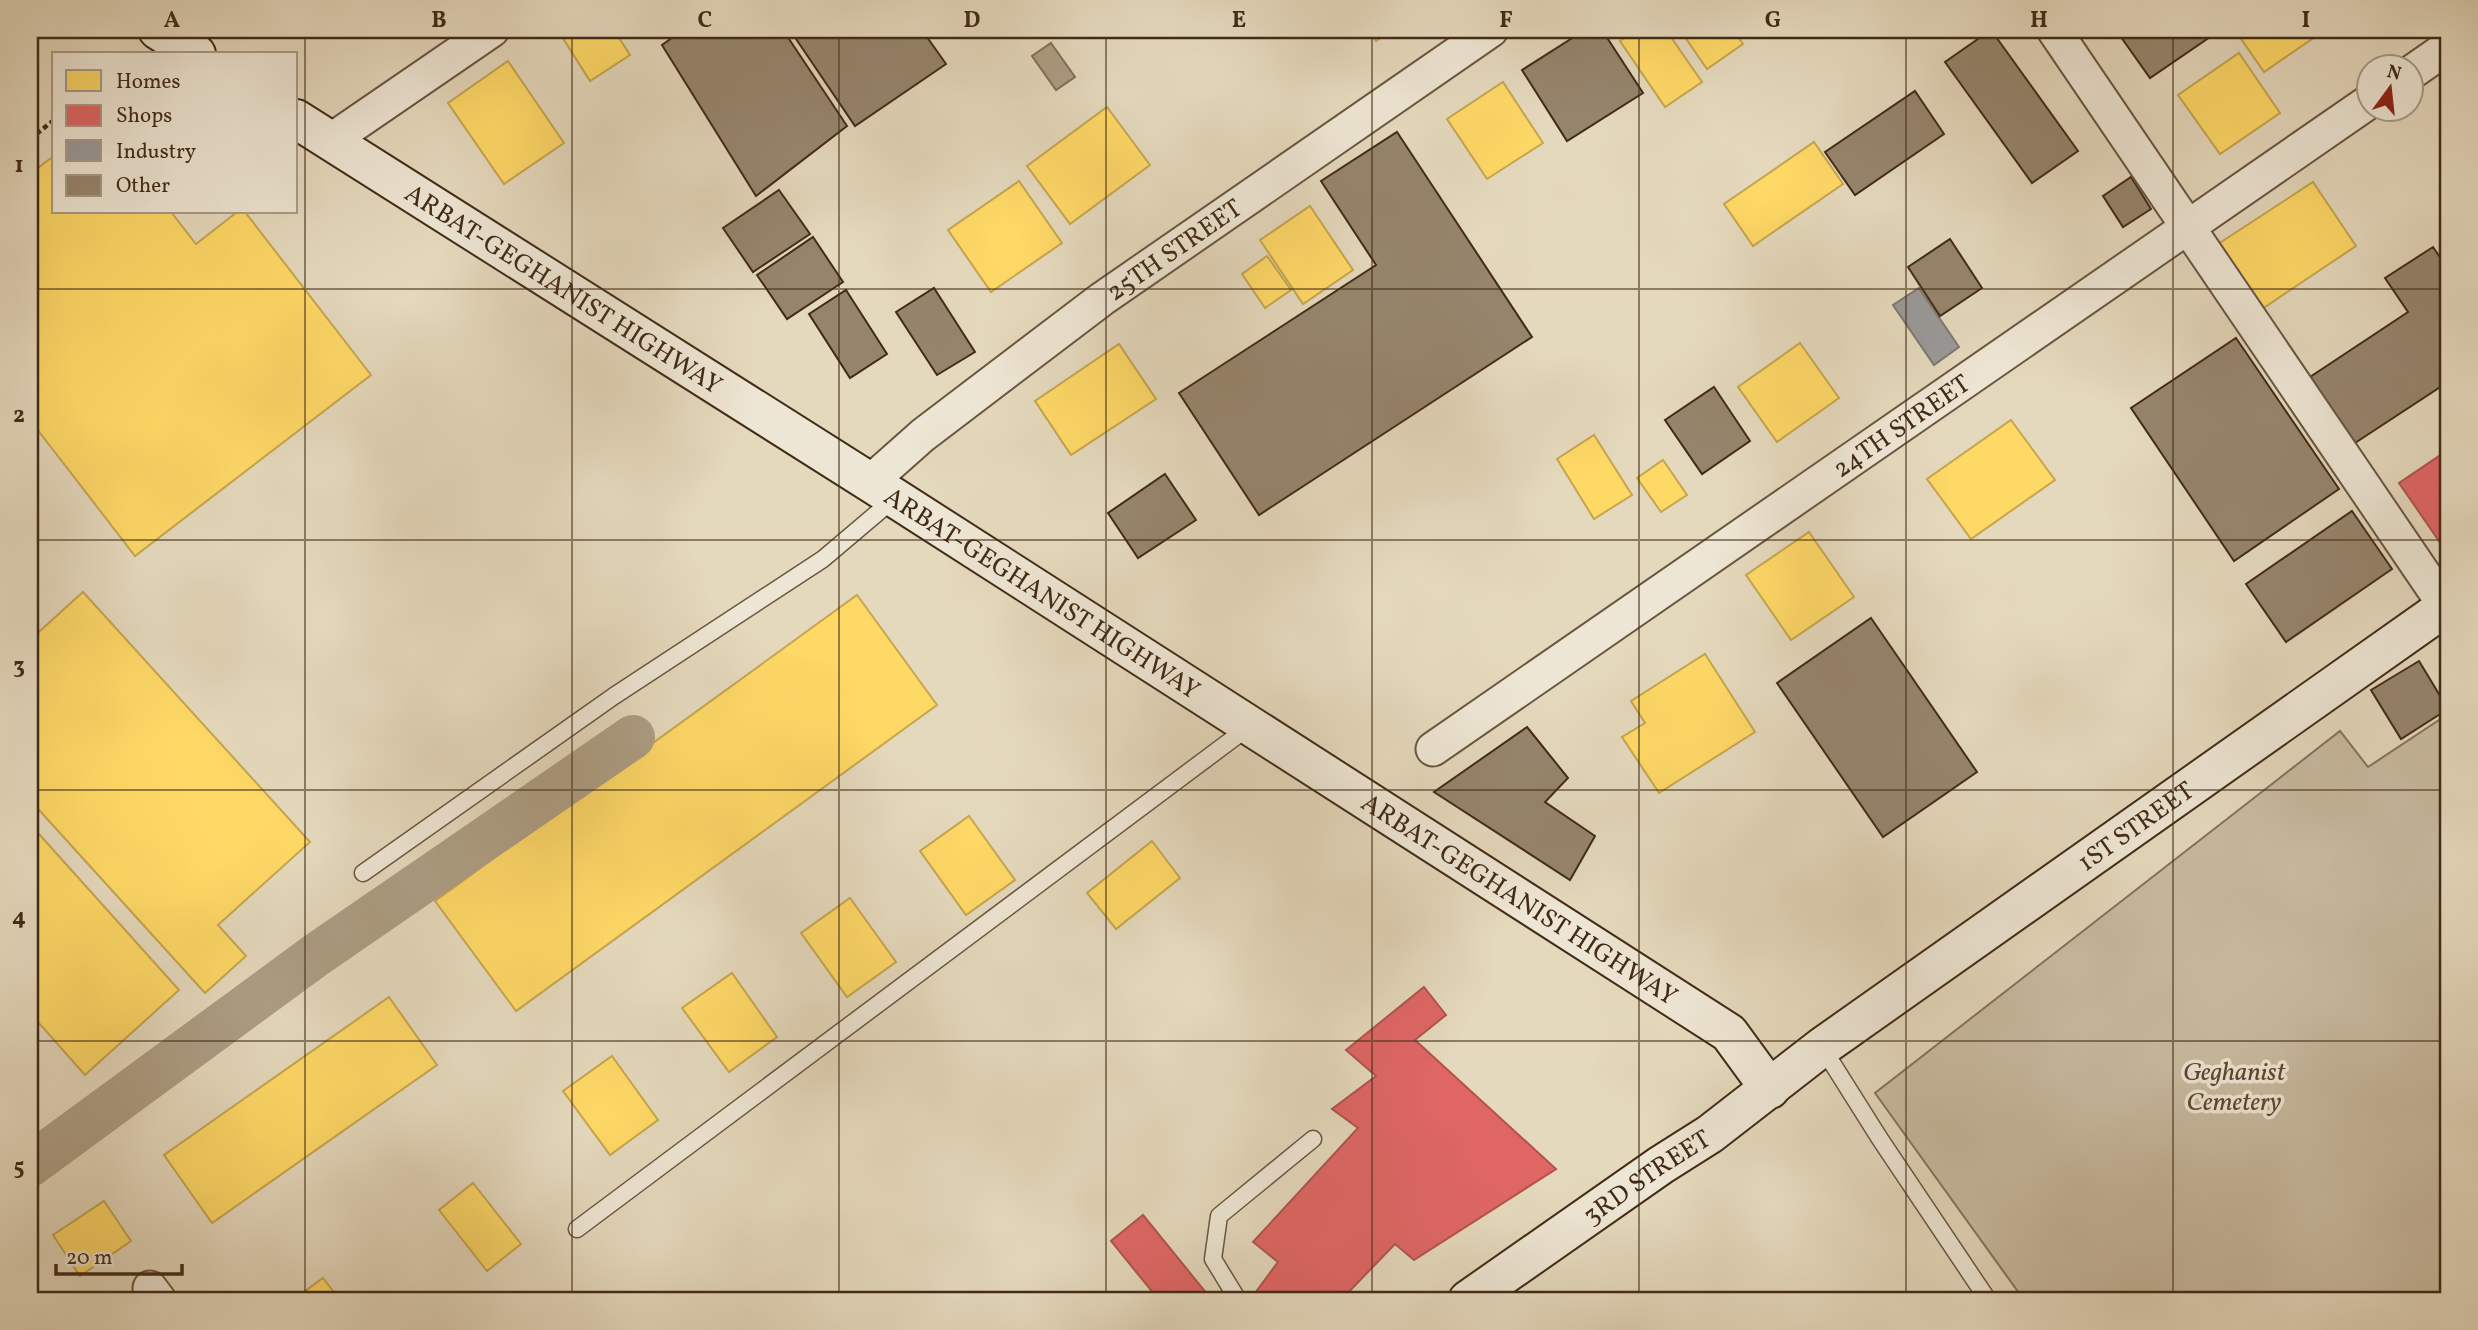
<svg xmlns="http://www.w3.org/2000/svg" width="2478" height="1330" viewBox="0 0 2478 1330" font-family="Vollkorn,serif">
<style>
.green{fill:#c9bba1;stroke:#85735c;stroke-width:2}
.water{fill:#ad9e84;stroke:#827058;stroke-width:2}
.homes{fill:#ffd966;stroke:#c6a54e;stroke-width:2}
.shops{fill:#e06666;stroke:#b0544e;stroke-width:2}
.industry{fill:#999;stroke:#7f7872;stroke-width:2}
.lines{fill:none;stroke-linecap:round;stroke-linejoin:round}
.canal{stroke:#ad9e84;stroke-width:44}
.building{fill:#96856d;stroke:#412b16;stroke-width:2}
.lane-casing{stroke:#6a5640;stroke-width:19}
.street-casing{stroke:#6a5640;stroke-width:37}
.secondary-casing{stroke:#412b16;stroke-width:42}
.path{stroke:#412b16;stroke-width:4.5;stroke-dasharray:5 3.5;stroke-linecap:butt}
.lane{stroke:#eee6d4;stroke-width:16}
.street{stroke:#eee6d4;stroke-width:33}
.secondary{stroke:#eee6d4;stroke-width:38}
.grid{fill:none;stroke:#412b16;stroke-width:2;stroke-opacity:0.55}
.labels{text-anchor:middle;stroke-width:7;stroke-linejoin:round;paint-order:stroke}
.street-label{font-size:26px;fill:#412b16;stroke:#eee6d4}
.park-label{font-size:26px;font-style:italic;fill:#5c4832;stroke:#eee6d4}
.neatline{fill:none;stroke:#412b16;stroke-width:2.5}
.grid-label{font-size:23px;text-anchor:middle;font-weight:bold;fill:#412b16}
</style>
<rect width="100%" height="100%" fill="#e5d9bd"/>
<filter id="stains"><feTurbulence type="fractalNoise" baseFrequency=".00286" numOctaves="4"/><feColorMatrix values="0 0 0 0 .2 0 0 0 0 .09 0 0 0 0 .02 0 0 0 .5 -.17"/></filter>
<radialGradient id="worn" r=".72"><stop offset=".6" stop-color="#630" stop-opacity="0"/><stop offset="1" stop-color="#630" stop-opacity=".3"/></radialGradient>
<!-- green -->
<polygon class="green" points="2448,714 2448,1300 2024,1300 1875,1093 2340,731 2368,767"/>
<!-- water -->
<polygon class="water" points="1051,43 1075,77 1056,90 1032,56"/>
<!-- homes -->
<g class="homes">
<polygon points="562,30 614,30 630,55 590,81 559,32"/>
<polygon points="1368,30 1392,30 1376,41"/>
<polygon points="1636,30 1666,30 1702,82 1665,107 1620,41"/>
<polygon points="1680,30 1733,30 1743,44 1707,69"/>
<polygon points="2235,30 2325,30 2264,72"/>
<polygon points="2239,53 2280,113 2220,154 2178,95"/>
<polygon points="508,61 564,143 504,184 448,103"/>
<polygon points="1503,82 1543,143 1487,179 1447,119"/>
<polygon points="1107,107 1150,165 1070,224 1027,166"/>
<polygon points="1814,142 1843,184 1753,246 1724,204"/>
<polygon points="51,158 54,163 54,212 171,212 196,244 237,212 245,212 371,375 135,556 30,420 30,174"/>
<polygon points="1019,181 1062,243 991,292 948,230"/>
<polygon points="2313,182 2356,246 2259,311 2215,246"/>
<polygon points="1310,206 1353,270 1303,304 1260,240"/>
<polygon points="1267,256 1291,290 1265,308 1242,274"/>
<polygon points="1800,343 1839,398 1777,442 1738,387"/>
<polygon points="1119,344 1156,399 1071,455 1035,401"/>
<polygon points="2011,420 2055,480 1971,539 1927,479"/>
<polygon points="1594,435 1632,495 1594,519 1557,459"/>
<polygon points="1663,460 1687,495 1661,512 1637,478"/>
<polygon points="1809,532 1854,597 1791,640 1746,575"/>
<polygon points="83,592 310,842 218,925 246,956 205,993 30,800 30,640"/>
<polygon points="857,595 937,705 516,1011 435,901"/>
<polygon points="1705,654 1755,732 1659,793 1622,737 1645,723 1631,701"/>
<polygon points="969,816 1015,880 966,915 920,851"/>
<polygon points="30,824 179,990 85,1075 30,1013"/>
<polygon points="1152,841 1180,878 1116,929 1087,893"/>
<polygon points="850,898 896,962 847,997 801,933"/>
<polygon points="732,973 777,1037 729,1072 682,1008"/>
<polygon points="389,997 437,1065 212,1223 164,1155"/>
<polygon points="612,1056 658,1120 610,1155 563,1091"/>
<polygon points="473,1183 521,1244 487,1271 439,1210"/>
<polygon points="104,1201 131,1241 80,1276 53,1235"/>
<polygon points="323,1278 340,1300 293,1300"/>
</g>
<!-- shops -->
<g class="shops">
<polygon points="2448,450 2448,535 2439,541 2399,483"/>
<polygon points="1424,987 1446,1015 1415,1040 1556,1169 1414,1260 1395,1244 1341,1300 1264,1300 1255,1293 1278,1262 1253,1242 1358,1128 1332,1109 1376,1076 1346,1050"/>
<polygon points="1143,1215 1212,1300 1159,1300 1111,1241"/>
</g>
<!-- industry -->
<polygon class="industry" points="1919,288 1959,347 1934,365 1893,305"/>
<g class="lines">
<!-- canal -->
<polyline class="canal" points="30,1165 316,955 633,737"/>
</g>
<!-- building -->
<g class="building">
<polygon points="683,30 783,30 847,126 756,196 662,45"/>
<polygon points="790,30 922,30 946,64 855,126"/>
<polygon points="1585,30 1602,30 1643,93 1567,141 1522,70"/>
<polygon points="1991,30 2078,151 2032,183 1945,62"/>
<polygon points="2116,30 2210,30 2213,35 2150,78"/>
<polygon points="1915,91 1944,134 1855,195 1825,152"/>
<polygon points="1397,132 1532,337 1259,515 1179,393 1376,265 1321,181"/>
<polygon points="2131,177 2151,209 2123,227 2103,196"/>
<polygon points="779,190 810,234 753,272 723,228"/>
<polygon points="813,237 843,282 787,319 757,275"/>
<polygon points="1950,239 1982,288 1940,316 1908,267"/>
<polygon points="2433,247 2448,269 2448,389 2445,384 2352,445 2307,379 2408,312 2385,278"/>
<polygon points="934,288 975,352 937,375 896,312"/>
<polygon points="846,290 887,354 850,378 809,314"/>
<polygon points="2236,338 2339,489 2234,561 2131,408"/>
<polygon points="1714,387 1750,441 1702,474 1665,420"/>
<polygon points="1165,474 1196,520 1138,558 1108,513"/>
<polygon points="2352,511 2392,569 2286,642 2246,584"/>
<polygon points="1871,618 1977,772 1883,837 1777,683"/>
<polygon points="2419,661 2448,709 2401,739 2371,690"/>
<polygon points="1527,727 1568,778 1545,802 1595,836 1570,880 1434,792"/>
</g>
<g class="lines">
<defs>
<g id="lane">
<polyline points="363,873 614,696 823,559 895,498"/>
<polyline points="1822,1047 1880,1139 1988,1300"/>
<polyline points="577,1229 1250,726"/>
<polyline points="1238,1300 1213,1259 1219,1216 1313,1139"/>
</g>
<g id="street">
<polyline points="2054,30 2446,607"/>
<polyline points="2412,72 2448,47"/>
<polyline points="330,141 492,30"/>
<path id="s1" d="M870,482L923,435L1102,299L1491,30"/>
<path id="s2" d="M1433,749L2370,101"/>
<polyline points="150,1288 159,1300"/>
</g>
<g id="secondary">
<polyline points="158,30 196,54"/>
<path id="s3" d="M296,119L895,498L1729,1033L1770,1089"/>
<path id="s4" d="M1468,1300L1661,1165L1710,1134L1822,1047L2448,605"/>
</g>
</defs>
<!-- lane casing -->
<use href="#lane" class="lane-casing"/>
<!-- street casing -->
<use href="#street" class="street-casing"/>
<!-- secondary casing -->
<use href="#secondary" class="secondary-casing"/>
<!-- path -->
<polyline class="path" points="30,139 54,120"/>
<!-- lane -->
<use href="#lane" class="lane"/>
<!-- street -->
<use href="#street" class="street"/>
<!-- secondary -->
<use href="#secondary" class="secondary"/>
</g>
<!-- grid -->
<path class="grid" d="M305,30V1300M572,30V1300M839,30V1300M1106,30V1300M1372,30V1300M1639,30V1300M1906,30V1300M2173,30V1300M30,289H2448M30,540H2448M30,790H2448M30,1041H2448"/>
<g class="labels">
<!-- street labels -->
<g class="street-label">
<text dy="9" stroke="none"><textPath href="#s1" startOffset="383">25TH STREET</textPath></text>
<text dy="9" stroke="none"><textPath href="#s3" startOffset="317">ARBAT-GEGHANIST HIGHWAY</textPath></text>
<text dy="9" stroke="none"><textPath href="#s2" startOffset="569">24TH STREET</textPath></text>
<text dy="9" stroke="none"><textPath href="#s3" startOffset="884">ARBAT-GEGHANIST HIGHWAY</textPath></text>
<text dy="9" stroke="none"><textPath href="#s4" startOffset="819">1ST STREET</textPath></text>
<text dy="9" stroke="none"><textPath href="#s3" startOffset="1451">ARBAT-GEGHANIST HIGHWAY</textPath></text>
<text dy="9" stroke="none"><textPath href="#s4" startOffset="217">3RD STREET</textPath></text>
</g>
<!-- park labels -->
<g class="park-label">
<text x="2234" y="1080">Geghanist<tspan x="2234" dy="30">Cemetery</tspan></text>
</g>
</g>
<!-- margin -->
<rect width="2478" height="1330" fill="none" stroke="#e5d9bd" stroke-width="77"/>
<!-- legend -->
<rect x="52" y="52" width="245" height="161" fill="#eee6d4" stroke="#a99b88" stroke-width="2"/>
<rect x="66" y="70" width="35" height="21" fill="#ffd966" stroke="#a99b88" stroke-width="2"/>
<text x="116" y="88" font-size="21" fill="#412b16">Homes</text>
<rect x="66" y="105" width="35" height="21" fill="#e06666" stroke="#a99b88" stroke-width="2"/>
<text x="116" y="122" font-size="21" fill="#412b16">Shops</text>
<rect x="66" y="140" width="35" height="21" fill="#999999" stroke="#a99b88" stroke-width="2"/>
<text x="116" y="158" font-size="21" fill="#412b16">Industry</text>
<rect x="66" y="175" width="35" height="21" fill="#96856d" stroke="#a99b88" stroke-width="2"/>
<text x="116" y="192" font-size="21" fill="#412b16">Other</text>
<!-- north arrow -->
<g transform="translate(2390 88) rotate(15)"><circle r="33" fill="#eee6d4" stroke="#a99b88" stroke-width="2"/>
<path d="M0-5L12 26L0 18L-12 26Z" fill="#8f2418"/>
<text y="-10" font-size="19" font-weight="bold" text-anchor="middle" fill="#412b16">N</text>
</g>
<!-- scale -->
<path d="M56 1264v10h126v-10" fill="none" stroke="#412b16" stroke-width="3.5"/>
<text x="66" y="1264" font-size="21" fill="#412b16" stroke="#eee6d4" stroke-width="5" paint-order="stroke">20 m</text>
<rect x="38" y="38" width="2402" height="1254" class="neatline"/>
<g class="grid-label">
<text x="172" y="27">A</text>
<text x="439" y="27">B</text>
<text x="705" y="27">C</text>
<text x="972" y="27">D</text>
<text x="1239" y="27">E</text>
<text x="1506" y="27">F</text>
<text x="1773" y="27">G</text>
<text x="2039" y="27">H</text>
<text x="2306" y="27">I</text>
<text x="19" y="172">1</text>
<text x="19" y="422">2</text>
<text x="19" y="673">3</text>
<text x="19" y="924">4</text>
<text x="19" y="1174">5</text>
</g>
<rect width="100%" height="100%" filter="url(#stains)"/>
<rect width="100%" height="100%" fill="url(#worn)"/>
</svg>
